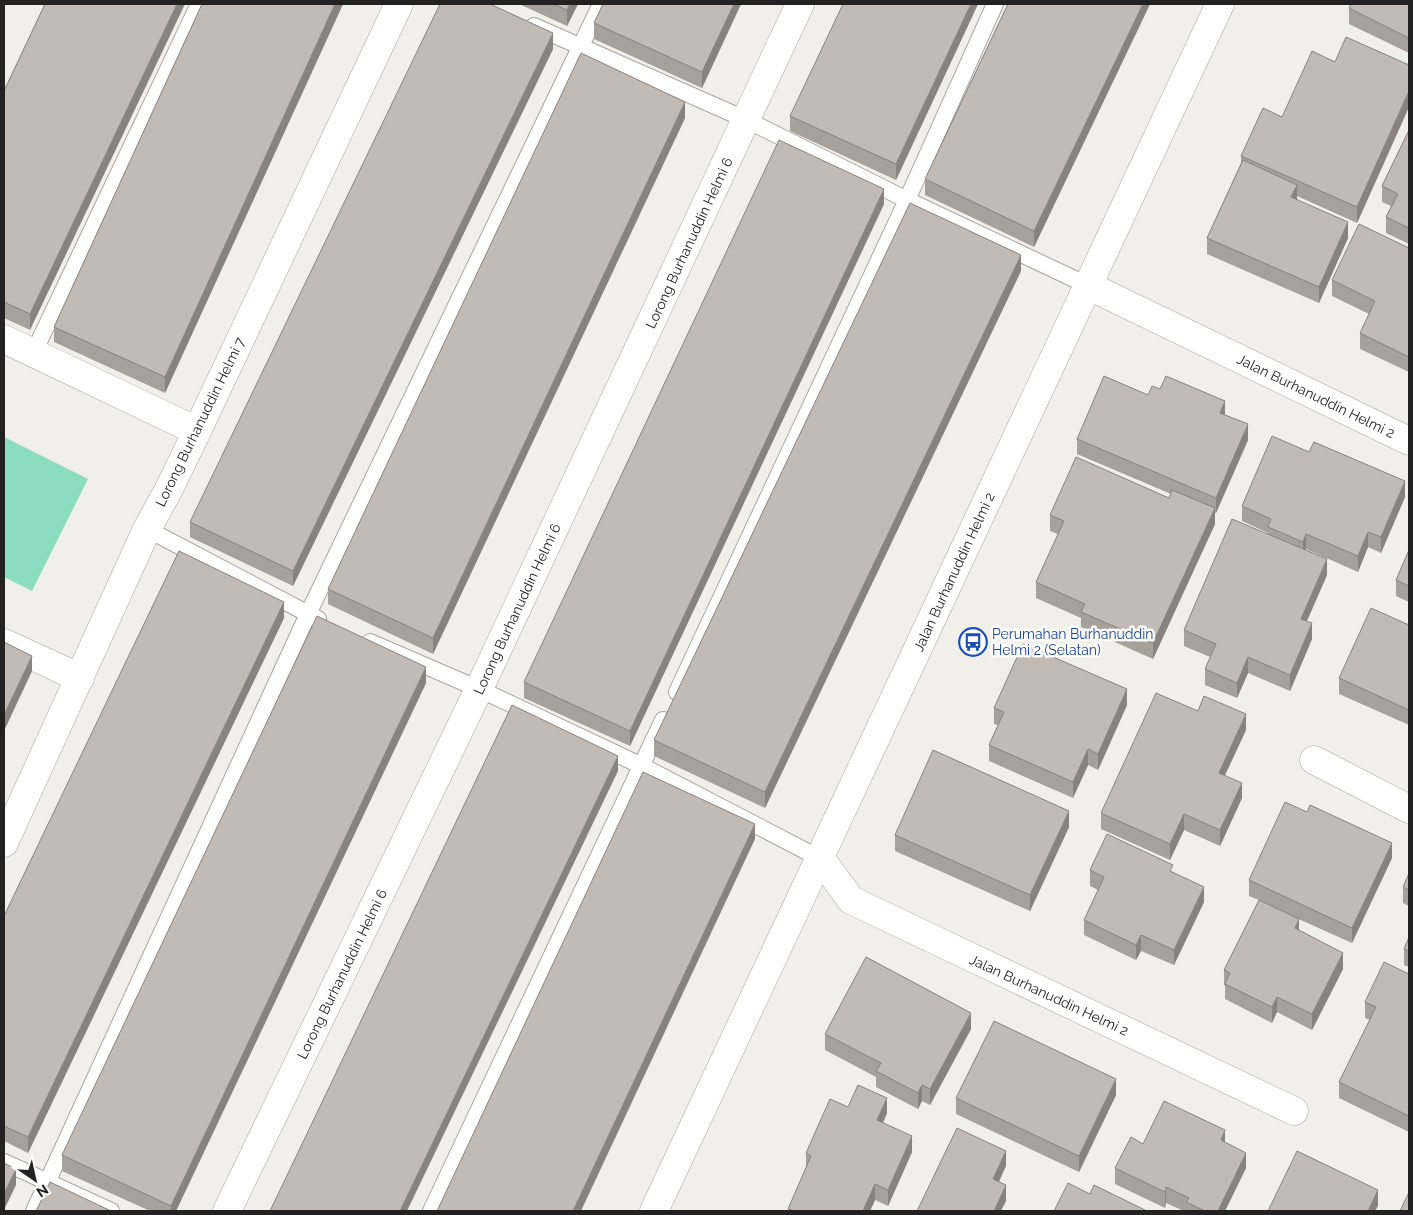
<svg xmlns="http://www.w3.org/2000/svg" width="1413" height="1215" viewBox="0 0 1413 1215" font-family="Raleway,sans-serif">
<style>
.pitch{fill:#8bdcc0}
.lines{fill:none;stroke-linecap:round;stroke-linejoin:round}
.service-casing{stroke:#a6a6a6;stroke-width:18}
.minor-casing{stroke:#a6a6a6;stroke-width:29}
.service{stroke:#fff;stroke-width:16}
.minor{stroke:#fff;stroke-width:28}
.wall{fill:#a7a19c}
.shaded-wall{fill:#88837f}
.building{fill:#c2bbb5;stroke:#88837f}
.labels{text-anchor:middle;stroke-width:5;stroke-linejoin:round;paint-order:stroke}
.street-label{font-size:14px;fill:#222;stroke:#fff}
.transit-label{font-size:14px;fill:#164399;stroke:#fff;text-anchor:start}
</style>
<rect width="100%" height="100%" fill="#f1efe9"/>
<!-- pitch -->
<polygon class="pitch" points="4,437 88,479 32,591 4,577"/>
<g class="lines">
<defs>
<g id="service">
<polyline points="534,26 747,120 907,200 1087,285"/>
<polyline points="34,352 199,4"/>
<polyline points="147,529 318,619"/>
<polyline points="370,642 479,689 642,766 821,859"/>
<polyline points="677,692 907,200 995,4"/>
<polyline points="4,1162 111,1211"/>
<polyline points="34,1211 308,614 601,4"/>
<polyline points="431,1211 663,720"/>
</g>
<g id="minor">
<polyline points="1087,285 1409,441"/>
<polyline points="4,339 197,431"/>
<polyline points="4,643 80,678"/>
<polyline points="1314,760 1409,809"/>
<polyline points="4,843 147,529 169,489 197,431 399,4"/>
<polyline points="821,859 851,900 1294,1111"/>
<polyline points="227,1211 479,689 800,4"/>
<path d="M654,1211C844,809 1030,406 1220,4"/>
</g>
</defs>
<!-- service casing -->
<use href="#service" class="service-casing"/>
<!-- minor casing -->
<use href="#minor" class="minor-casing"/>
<!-- service -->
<use href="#service" class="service"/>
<!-- minor -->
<use href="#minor" class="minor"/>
</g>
<!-- wall -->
<g class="wall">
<polygon points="45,4 30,330 4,318 4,91"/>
<polygon points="202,4 343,4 165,393 54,342 54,327"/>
<polygon points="519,4 578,4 567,26"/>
<polygon points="741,4 702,88 594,39 594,23"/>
<polygon points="978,4 896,180 790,131 790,116"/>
<polygon points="1008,4 1150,4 1034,247 925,195 925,179"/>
<polygon points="1409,4 1409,53 1349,24 1349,8"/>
<polygon points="553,49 293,586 190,537 190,522"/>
<polygon points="1335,62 1409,65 1409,107 1357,223 1297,196 1297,199 1348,238 1319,303 1207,254 1207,238 1241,163 1241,156 1282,117"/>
<polygon points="685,118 433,654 328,604 328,589"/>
<polygon points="1409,130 1409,244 1386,233 1386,217 1391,206 1382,202 1382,186"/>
<polygon points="884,204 630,746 524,698 524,682"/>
<polygon points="1409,248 1409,372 1360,349 1360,333 1369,314 1332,296 1332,280"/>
<polygon points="1021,271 765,808 654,756 654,740"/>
<polygon points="1148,395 1225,415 1248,440 1216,513 1215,513 1215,524 1153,659 1081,627 1081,618 1036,598 1036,582 1058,534 1050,531 1050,515 1169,498 1171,494 1077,454 1077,439"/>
<polygon points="1405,497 1381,553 1368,547 1358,572 1306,549 1306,550 1327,575 1307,621 1312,639 1290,691 1248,673 1237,698 1205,685 1205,669 1210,657 1184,646 1184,630 1268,534 1268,533 1242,521 1242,506"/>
<polygon points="1409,550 1409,602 1396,596 1396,580"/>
<polygon points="284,618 28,1153 4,1141 4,916"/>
<polygon points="1409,625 1409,725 1339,694 1339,678"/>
<polygon points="426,683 176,1211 150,1211 62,1171 62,1155"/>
<polygon points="1127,705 1098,770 1088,765 1073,798 989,761 989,745 998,725 994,724 994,708"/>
<polygon points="1198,711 1246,730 1225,775 1242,798 1220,846 1184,830 1170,860 1101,829 1101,813"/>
<polygon points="1069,827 1030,911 895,851 895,835"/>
<polygon points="1392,858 1352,943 1285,913 1299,930 1343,969 1312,1030 1277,1012 1272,1023 1225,999 1225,986 1224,985 1224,970 1259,900 1249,896 1249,880"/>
<polygon points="1090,870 1173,872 1204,902 1174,965 1141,951 1136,960 1084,935 1084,920 1098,890 1090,886"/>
<polygon points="1409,873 1409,906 1403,903 1403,887"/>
<polygon points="1409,937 1409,967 1404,965 1404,949"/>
<polygon points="1409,974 1409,1132 1339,1098 1339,1082 1370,1020 1365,1018 1365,1002"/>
<polygon points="971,1029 930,1105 922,1101 918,1109 876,1087 876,1077 825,1050 825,1034"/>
<polygon points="1116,1095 1079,1172 956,1114 956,1098"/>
<polygon points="848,1107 887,1113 883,1123 912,1152 888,1206 875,1200 870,1211 788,1211 788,1209 806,1168 806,1153"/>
<polygon points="1225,1143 1246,1168 1225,1211 1184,1211 1166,1203 1165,1208 1115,1184 1115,1168 1143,1144"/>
</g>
<!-- shaded-wall -->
<g class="shaded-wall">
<polygon points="177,4 185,4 30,330 30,314"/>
<polygon points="335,4 343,4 165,393 165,377"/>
<polygon points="570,4 578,4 567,26 567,10"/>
<polygon points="734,4 741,4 702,88 702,72"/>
<polygon points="971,4 978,4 896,180 896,164"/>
<polygon points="1143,4 1150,4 1034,247 1034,231"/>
<polygon points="553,33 553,49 293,586 293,571"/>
<polygon points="1409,91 1409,107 1357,223 1357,207"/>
<polygon points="685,102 685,118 433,654 433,638"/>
<polygon points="1297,185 1297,200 1291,197"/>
<polygon points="884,189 884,204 630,746 630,731"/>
<polygon points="1348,222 1348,238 1319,303 1319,287"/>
<polygon points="1021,255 1021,271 765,808 765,792"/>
<polygon points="1225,401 1225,417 1220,413"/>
<polygon points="1248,424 1248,440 1216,513 1216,498"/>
<polygon points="1405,481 1405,497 1381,553 1381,537"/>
<polygon points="1215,508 1215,524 1153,659 1153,643"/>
<polygon points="1368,532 1368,547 1358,572 1358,556"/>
<polygon points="1306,534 1306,549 1303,557 1303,542"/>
<polygon points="1327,559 1327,575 1301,634 1301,619"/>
<polygon points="284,602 284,618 28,1153 28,1137"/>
<polygon points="1312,623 1312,639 1290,691 1290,675"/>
<polygon points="32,656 32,671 4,731 4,715"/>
<polygon points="1248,657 1248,673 1237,698 1237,683"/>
<polygon points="426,667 426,683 176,1211 171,1211 171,1206"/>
<polygon points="1127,689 1127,705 1098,770 1098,754"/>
<polygon points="1246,714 1246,730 1219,788 1219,773"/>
<polygon points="1088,749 1088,765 1073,798 1073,782"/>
<polygon points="618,756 618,771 407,1211 400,1211"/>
<polygon points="1242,783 1242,798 1220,846 1220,830"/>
<polygon points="1069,811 1069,827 1030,911 1030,895"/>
<polygon points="1184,814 1184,830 1170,860 1170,844"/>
<polygon points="755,824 755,839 581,1211 573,1211"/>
<polygon points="1392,843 1392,858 1352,943 1352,928"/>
<polygon points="1204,887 1204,902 1174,965 1174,950"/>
<polygon points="1299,919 1299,935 1295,928"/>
<polygon points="1141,935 1141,951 1136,960 1136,945"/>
<polygon points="1343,953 1343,969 1312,1030 1312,1014"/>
<polygon points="1277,997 1277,1012 1272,1023 1272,1007"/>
<polygon points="971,1013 971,1029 930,1105 930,1089"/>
<polygon points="1116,1079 1116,1095 1079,1172 1079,1156"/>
<polygon points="922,1085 922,1101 918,1109 918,1093"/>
<polygon points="887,1098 887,1113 877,1136 877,1120"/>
<polygon points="1225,1130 1225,1146 1221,1140"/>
<polygon points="912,1136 912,1152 888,1206 888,1190"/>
<polygon points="1006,1151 1006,1166 993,1195 993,1179"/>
<polygon points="1246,1153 1246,1168 1225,1211 1218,1211"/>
<polygon points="16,1169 16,1185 4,1210 4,1194"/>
<polygon points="875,1184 875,1200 870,1211 863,1211"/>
<polygon points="1006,1185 1006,1201 1001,1211 994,1211"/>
<polygon points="1166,1187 1166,1203 1165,1208 1165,1192"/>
<polygon points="1378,1190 1378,1206 1375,1211 1368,1211"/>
</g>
<!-- building -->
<g class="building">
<polygon points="45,4 177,4 30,314 4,302 4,91"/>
<polygon points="202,4 335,4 165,377 54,327"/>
<polygon points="440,4 490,4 553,33 293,571 190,522"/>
<polygon points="553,4 570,4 567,10"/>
<polygon points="603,4 734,4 702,72 594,23"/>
<polygon points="843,4 971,4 896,164 790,116"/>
<polygon points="1008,4 1143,4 1034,231 925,179"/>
<polygon points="1351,4 1409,4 1409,38 1349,8"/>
<polygon points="1346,37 1409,65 1409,91 1357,207 1241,156 1263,108 1282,117 1312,51 1335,62"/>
<polygon points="581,53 685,102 433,638 328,589"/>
<polygon points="1409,130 1409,228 1386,217 1398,194 1382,186"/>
<polygon points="779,140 884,189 630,731 524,682"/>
<polygon points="1243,160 1297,185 1291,197 1348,222 1319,287 1207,238"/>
<polygon points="910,203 1021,255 765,792 654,740"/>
<polygon points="1359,224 1409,248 1409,357 1360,333 1375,301 1332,280"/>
<polygon points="1104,376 1148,395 1152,386 1160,389 1166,376 1225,401 1220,413 1248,424 1216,498 1077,439"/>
<polygon points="1272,436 1309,452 1314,442 1405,481 1381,537 1368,532 1358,556 1306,534 1303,542 1268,527 1271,519 1242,506"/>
<polygon points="1076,457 1169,498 1172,490 1215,508 1153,643 1081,612 1085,604 1036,582 1064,521 1050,515"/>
<polygon points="1232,519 1327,559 1301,619 1312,623 1290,675 1248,657 1237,683 1205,669 1216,644 1184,630"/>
<polygon points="1409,550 1409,586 1396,580"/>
<polygon points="179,551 284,602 28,1137 4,1126 4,916"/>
<polygon points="1371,608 1409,625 1409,710 1339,678"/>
<polygon points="317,616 426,667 171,1206 62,1155"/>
<polygon points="4,642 32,656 4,715"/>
<polygon points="1023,644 1127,689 1098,754 1088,749 1073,782 989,745 1004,712 994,708"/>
<polygon points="1156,693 1198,711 1204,696 1246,714 1219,773 1242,783 1220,830 1184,814 1170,844 1101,813"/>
<polygon points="512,705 618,756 400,1211 270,1211"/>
<polygon points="933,750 1069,811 1030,895 895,835"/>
<polygon points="643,772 755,824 573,1211 437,1211"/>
<polygon points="1285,802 1307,812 1310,805 1392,843 1352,928 1249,880"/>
<polygon points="1107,834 1173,865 1170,871 1204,887 1174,950 1141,935 1136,945 1084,920 1104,877 1090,870"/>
<polygon points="1409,873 1409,890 1403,887"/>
<polygon points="1259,900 1299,919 1295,928 1343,953 1312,1014 1277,997 1272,1007 1225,984 1230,973 1224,970"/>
<polygon points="1409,937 1409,951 1404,949"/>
<polygon points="866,957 971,1013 930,1089 922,1085 918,1093 876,1071 881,1063 825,1034"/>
<polygon points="1384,962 1409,974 1409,1116 1339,1082 1376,1007 1365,1002"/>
<polygon points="994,1021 1116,1079 1079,1156 956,1098"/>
<polygon points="858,1085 887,1098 877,1120 912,1136 888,1190 875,1184 863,1211 794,1211 788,1209 811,1156 806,1153 830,1099 848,1107"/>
<polygon points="1164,1101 1225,1130 1221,1140 1246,1153 1218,1211 1205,1211 1186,1202 1189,1198 1166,1187 1165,1192 1115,1168 1131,1137 1143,1144"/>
<polygon points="957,1128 1006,1151 993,1179 1006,1185 994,1211 917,1211"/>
<polygon points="1297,1151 1378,1190 1368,1211 1268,1211"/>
<polygon points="4,1163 16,1169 4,1194"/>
<polygon points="50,1182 111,1211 36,1211"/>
<polygon points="1068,1183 1090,1194 1094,1185 1147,1211 1054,1211"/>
<polygon points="1409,1192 1409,1211 1400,1211"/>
</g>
<!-- icons -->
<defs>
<symbol id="bus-ring" viewBox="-11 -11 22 22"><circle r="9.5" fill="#fff" stroke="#1a4fb4" stroke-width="1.5"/><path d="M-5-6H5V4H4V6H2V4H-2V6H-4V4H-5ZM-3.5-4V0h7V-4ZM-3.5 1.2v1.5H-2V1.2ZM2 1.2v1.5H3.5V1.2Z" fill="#1a4fb4"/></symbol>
</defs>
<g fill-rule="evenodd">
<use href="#bus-ring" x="957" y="626" width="32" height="32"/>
</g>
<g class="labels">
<!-- street labels -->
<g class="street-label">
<text transform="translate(689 243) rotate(-65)" y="5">Lorong Burhanuddin Helmi 6</text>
<text transform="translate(1316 396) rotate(26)" y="5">Jalan Burhanuddin Helmi 2</text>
<text transform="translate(200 422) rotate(-64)" y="5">Lorong Burhanuddin Helmi 7</text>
<text transform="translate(954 572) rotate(-65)" y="5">Jalan Burhanuddin Helmi 2</text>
<text transform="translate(517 609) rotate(-65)" y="5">Lorong Burhanuddin Helmi 6</text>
<text transform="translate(342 974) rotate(-64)" y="5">Lorong Burhanuddin Helmi 6</text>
<text transform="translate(1049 995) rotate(25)" y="5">Jalan Burhanuddin Helmi 2</text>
</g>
<!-- transit labels -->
<g class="transit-label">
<text x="992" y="639">Perumahan Burhanuddin<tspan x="992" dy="16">Helmi 2 (Selatan)</tspan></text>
</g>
</g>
<!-- border -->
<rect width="1413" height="1215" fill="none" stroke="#222222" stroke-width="10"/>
<!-- north arrow -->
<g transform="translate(35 1180) rotate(146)" stroke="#ffffff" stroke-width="4" paint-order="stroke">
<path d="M0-4L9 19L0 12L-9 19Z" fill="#222222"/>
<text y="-8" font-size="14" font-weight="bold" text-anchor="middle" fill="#222222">N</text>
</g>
</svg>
